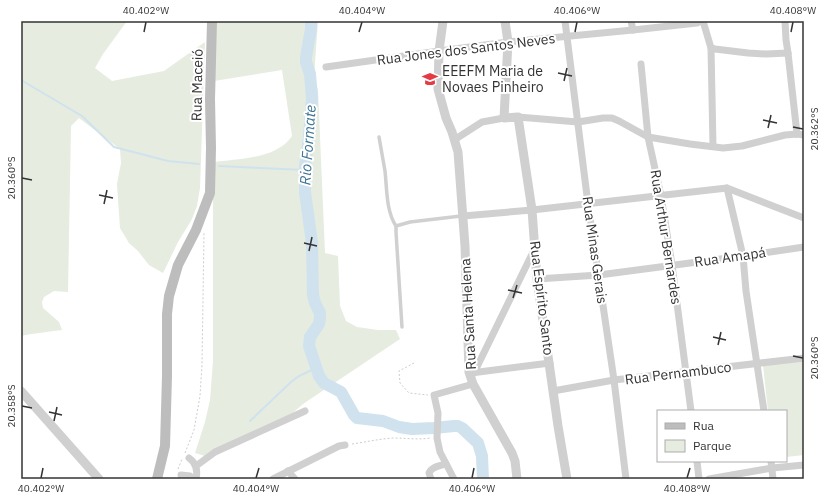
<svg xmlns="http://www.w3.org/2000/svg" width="825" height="500" viewBox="0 0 825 500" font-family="'IBM Plex Sans',sans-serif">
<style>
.green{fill:#e6ecdf}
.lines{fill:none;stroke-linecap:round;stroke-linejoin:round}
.stream{stroke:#cfe2ee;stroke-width:2}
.river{stroke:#cfe2ee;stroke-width:12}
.path{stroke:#cdcdcd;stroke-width:1;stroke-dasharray:2 2;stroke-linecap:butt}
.service{stroke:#d0d0d0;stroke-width:3.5}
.minor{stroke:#d0d0d0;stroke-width:7}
.tertiary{stroke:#d0d0d0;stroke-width:9}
.secondary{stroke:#bdbdbd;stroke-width:10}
.ticks{fill:none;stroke:#333;stroke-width:1.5}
.labels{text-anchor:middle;stroke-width:4;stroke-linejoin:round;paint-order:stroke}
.street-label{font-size:14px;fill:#333;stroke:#fff}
.poi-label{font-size:14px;fill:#333;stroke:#fff;text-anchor:start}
.water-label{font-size:15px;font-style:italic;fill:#3f7597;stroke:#fff}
.neatline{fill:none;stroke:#333;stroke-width:1.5}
.ticks-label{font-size:10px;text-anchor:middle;fill:#333}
</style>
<rect width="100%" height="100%" fill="#fff"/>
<!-- green -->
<g class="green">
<path d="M21,21H127L103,54L95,68L112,81L164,71L205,42L200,188L197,206L192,219L178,242L163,273L149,265L138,251L129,243L120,228L117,184L121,163L120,149L79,118L71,126L68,292L54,291L44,297L42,302L43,308L59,322L62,330C48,332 34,333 21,336Z"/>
<path d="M215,21H318L314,76L318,90L325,253L338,256L340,306L346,321L357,327L378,330H396L400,339L303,404L279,425L205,456L195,453L205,422L210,400L213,361V162C238,159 277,159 292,136L282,70L214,81Z"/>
<polygon points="804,360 804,455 786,457 786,411 768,411 763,365"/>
</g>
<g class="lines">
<!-- stream -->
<g class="stream">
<polyline points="21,80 82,116 114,147 168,161 199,164"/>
<polyline points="219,166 305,170"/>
<polyline points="250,421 291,382 299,376 316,368"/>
</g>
<!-- river -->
<polyline class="river" points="311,21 311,29 306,57 306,62 310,74 312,98 309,137 305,166 305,192 312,243 313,295 315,303 320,313 320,318 319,324 310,337 309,346 319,376 324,383 341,392 354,415 357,418 383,421 399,427 412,429 434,428 454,426 458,426 462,428 478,443 482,456 483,479"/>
<!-- path -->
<g class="path">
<polyline points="414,363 399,371 400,383 409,393 428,395"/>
<path d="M352,444C366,442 379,439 393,438C406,438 418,440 431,438"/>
<polyline points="185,453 194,430 200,396 202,365 204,232"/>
<polyline points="178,469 182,459"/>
</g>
<!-- service -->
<g class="service">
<path d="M379,137C381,148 383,160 385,171C387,189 386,211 396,226"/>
<polyline points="402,327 396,232 396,226 410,222 461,216"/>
</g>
<!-- minor -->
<g class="minor">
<polyline points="565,21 588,204 614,380 626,479"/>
<polyline points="631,21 633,30"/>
<polyline points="703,21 711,48 715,49 748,53 766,54 788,53 786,40 785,21"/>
<polyline points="711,48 713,146"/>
<polyline points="788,53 797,134"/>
<polyline points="641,64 648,137 661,196 672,265 691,411"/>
<polyline points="326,67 439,51 508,42 633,30 697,23 701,21"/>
<polyline points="518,117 578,122 603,118 612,118 619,121 648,137 690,144 723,148 742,146 785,135 797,134 804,135"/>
<polyline points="454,140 482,122 504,118"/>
<polyline points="727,188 743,256 746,291 764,411"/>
<polyline points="463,216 532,210 727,188 804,218"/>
<polyline points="537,279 599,275 743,256 804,247"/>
<polyline points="471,373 550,363"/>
<polyline points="474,373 535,248"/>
<polyline points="553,391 614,380 804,358"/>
<path d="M189,458C196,463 198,470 196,479"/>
<polyline points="697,461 699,479"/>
<polyline points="771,461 773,479"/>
<polyline points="196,466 215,452 305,411"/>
<polyline points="288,471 295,479"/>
<polyline points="181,475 190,476 193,479"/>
<polyline points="273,479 339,446 345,445"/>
<path d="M431,479L429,473C432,466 440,466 446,464"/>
<polyline points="454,479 440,452 437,438 438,413 434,395 473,384"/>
<polyline points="709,479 772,468 804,465"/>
</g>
<!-- tertiary -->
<g class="tertiary">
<polyline points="443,21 439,51 438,89 446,118 452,132 458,152 465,246 469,372 473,384 512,453 515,461 517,479"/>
<polyline points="505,21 508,42 504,118 518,117 532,210 537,279 558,426 567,479"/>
<polyline points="21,391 99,479"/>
</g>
<!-- secondary -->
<polyline class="secondary" points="157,479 165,446 167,376 167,314 169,296 178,265 196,230 210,193 211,148 210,99 212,21"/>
</g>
<!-- ticks -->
<path class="ticks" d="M144,32L146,22M359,32L362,22M575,32L577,22M791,32L793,22M558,73L572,76M564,81L567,68M763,120L777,123M793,127L803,129M768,128L771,115M22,178L32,180M99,195L113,198M104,204L107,190M304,243L317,246M309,251L312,237M508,290L522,293M513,298L517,285M713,337L726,340M718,345L721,332M793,356L803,358M22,406L32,408M49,412L62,415M54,421L57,407M41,478L43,468M256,478L259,468M472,478L474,468M687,478L690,468"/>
<!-- icons -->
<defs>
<symbol id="school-bare" viewBox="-9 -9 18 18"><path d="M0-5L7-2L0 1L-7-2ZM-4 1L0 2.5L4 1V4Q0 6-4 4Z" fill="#e63946" stroke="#fff" stroke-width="2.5" paint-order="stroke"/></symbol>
</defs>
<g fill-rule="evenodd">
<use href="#school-bare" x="419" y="68" width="22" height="22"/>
</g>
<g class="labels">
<!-- street labels -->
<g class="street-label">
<text transform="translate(466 49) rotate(-7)" y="5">Rua Jones dos Santos Neves</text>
<text transform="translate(197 85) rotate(-89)" y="5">Rua Maceió</text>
<text transform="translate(666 237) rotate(81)" y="5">Rua Arthur Bernardes</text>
<text transform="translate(595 250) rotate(82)" y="5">Rua Minas Gerais</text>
<text transform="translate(730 257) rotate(-8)" y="5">Rua Amapá</text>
<text transform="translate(542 298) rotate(83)" y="5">Rua Espírito Santo</text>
<text transform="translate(468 314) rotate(-93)" y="5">Rua Santa Helena</text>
<text transform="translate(678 373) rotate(-7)" y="5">Rua Pernambuco</text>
</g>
<!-- poi labels -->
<g class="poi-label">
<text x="442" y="76">EEEFM Maria de<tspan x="442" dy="16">Novaes Pinheiro</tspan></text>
</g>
<!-- water labels -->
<g class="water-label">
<text transform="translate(308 145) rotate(-86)" y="5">Rio Formate</text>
</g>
</g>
<!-- border -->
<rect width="825" height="500" fill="none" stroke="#ffffff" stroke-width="44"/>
<!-- legend -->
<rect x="657" y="410" width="130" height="52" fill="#ffffff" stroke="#adadad"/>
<rect x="665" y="423" width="20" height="6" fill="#bdbdbd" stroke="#adadad"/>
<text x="693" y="430" font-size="12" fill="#333333">Rua</text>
<rect x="665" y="440" width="20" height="12" fill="#e6ecdf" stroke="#adadad"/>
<text x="693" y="450" font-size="12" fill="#333333">Parque</text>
<rect x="22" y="22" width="781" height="456" class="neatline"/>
<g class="ticks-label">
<text x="146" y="14">40.402°W</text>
<text x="362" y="14">40.404°W</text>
<text x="577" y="14">40.406°W</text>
<text x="793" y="14">40.408°W</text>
<text transform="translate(814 129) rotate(-90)" y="4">20.362°S</text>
<text transform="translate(11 178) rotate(-90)" y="4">20.360°S</text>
<text transform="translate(814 358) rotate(-90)" y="4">20.360°S</text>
<text transform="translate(11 406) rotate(-90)" y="4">20.358°S</text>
<text x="41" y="492">40.402°W</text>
<text x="256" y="492">40.404°W</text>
<text x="472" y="492">40.406°W</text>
<text x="687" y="492">40.408°W</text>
</g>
</svg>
